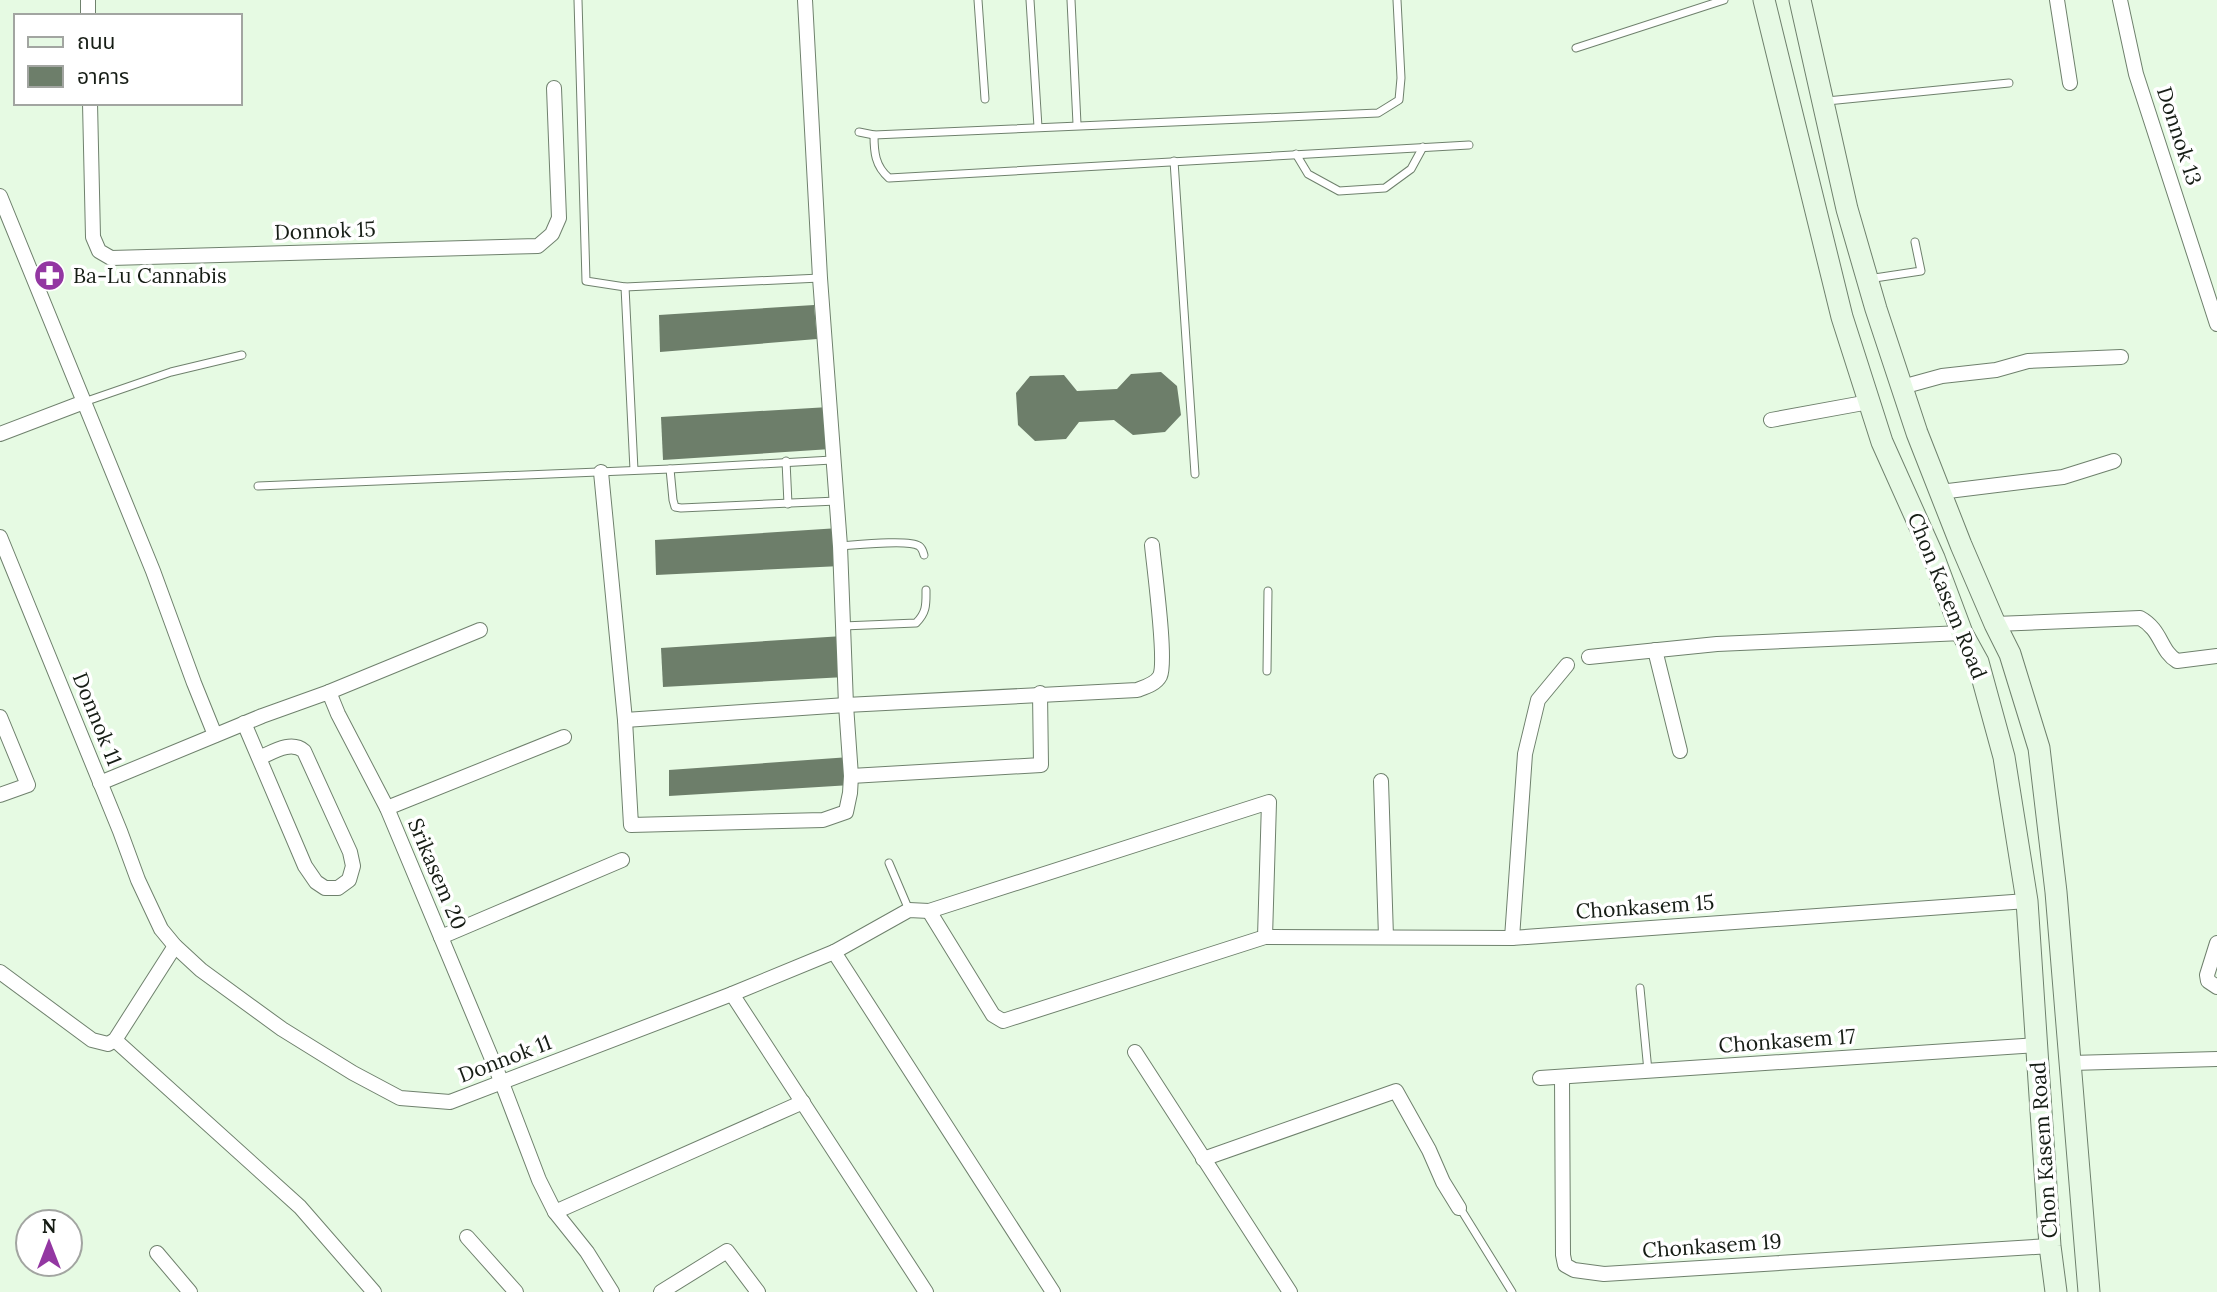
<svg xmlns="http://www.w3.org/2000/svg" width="2217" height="1292" viewBox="0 0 2217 1292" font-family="Lora,'Noto Sans Thai',serif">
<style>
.building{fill:#6d7e6a}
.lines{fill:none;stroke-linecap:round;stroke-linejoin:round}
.service-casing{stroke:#6f816d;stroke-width:9}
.minor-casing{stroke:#6f816d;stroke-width:16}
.secondary-casing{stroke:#6f816d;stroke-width:23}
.service{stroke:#fff;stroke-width:7}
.minor{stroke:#fff;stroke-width:14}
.secondary{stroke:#e6f9e4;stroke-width:21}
.labels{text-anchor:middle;stroke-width:7;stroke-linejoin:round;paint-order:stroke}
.street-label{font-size:21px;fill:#161d15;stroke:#fff}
.poi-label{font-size:21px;fill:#161d15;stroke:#fff;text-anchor:start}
</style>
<rect width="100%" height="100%" fill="#e6fae3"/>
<!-- building -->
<g class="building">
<polygon points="814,305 817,339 660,352 659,315"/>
<polygon points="1161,372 1177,386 1181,415 1165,432 1133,435 1114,420 1079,422 1066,439 1035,441 1018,425 1016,393 1030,376 1064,375 1077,391 1117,389 1131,374"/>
<polygon points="829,407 831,449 663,460 661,417"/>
<polygon points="839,528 841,566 656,575 655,540"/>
<polygon points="843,636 845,677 663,687 661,648"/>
<polygon points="850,757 851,785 669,796 669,770"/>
</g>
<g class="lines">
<defs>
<g id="service">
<polyline points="578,0 586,281 625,287 820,278"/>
<polyline points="978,0 985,99"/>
<polyline points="1030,0 1038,127"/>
<polyline points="1071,0 1077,124"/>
<polyline points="1576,48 1724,0"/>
<polyline points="1827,101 2009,83"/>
<polyline points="859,132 874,135 1378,113 1399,100 1401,78 1397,0"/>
<path d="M874,135C874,152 875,166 889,178L1469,145"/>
<polyline points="1296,154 1308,174 1339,191 1385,188 1411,169 1423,147"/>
<polyline points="1174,161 1195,474"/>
<polyline points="1868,279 1921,271 1915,242"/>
<polyline points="625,287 634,470"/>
<polyline points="84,402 171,372 242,355"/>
<polyline points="786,461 788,504"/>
<polyline points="670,469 673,500 675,507 681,508 837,501"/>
<polyline points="258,486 670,469 832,460"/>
<path d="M841,546C855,545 909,539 919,546C922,548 923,551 924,555"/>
<path d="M843,626L916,623C927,612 926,604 926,590"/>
<polyline points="1267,671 1268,591"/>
<polyline points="889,863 909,910"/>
<polyline points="1640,988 1648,1071"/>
<polyline points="1460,1208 1512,1292"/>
</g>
<g id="minor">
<polyline points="88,0 88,16"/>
<polyline points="2057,0 2070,83"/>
<polyline points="2120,0 2136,74 2217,324"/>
<polyline points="90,103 93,237 99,251 111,258 538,246 552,234 559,218 554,88"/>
<polyline points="0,196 153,571 194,683 215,735"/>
<polyline points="1902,387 1942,376 1996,370 2028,361 2121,357"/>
<polyline points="1771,420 1869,402"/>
<polyline points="0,434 84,402"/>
<polyline points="601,472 625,720 631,825 823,820 846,812 850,793 851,776 846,705 840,546 820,278 805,0"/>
<polyline points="1940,492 2063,477 2114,461"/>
<polyline points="0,537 120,831 138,880 161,929 175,946 201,970 282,1029 353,1073 400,1098 450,1102 732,994 834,952 1053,1292"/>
<path d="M1995,624L2140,618C2162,630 2160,651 2177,661L2217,656"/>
<polyline points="1655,650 1680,751"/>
<polyline points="1589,657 1717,644 1962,633"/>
<polyline points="329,692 480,630"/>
<polyline points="0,717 28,785 0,795"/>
<path d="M625,720L846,705L1137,690C1145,687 1156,684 1160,676C1167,661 1154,567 1152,545"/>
<path d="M244,723L305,866L316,882L325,888H338L349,880L353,866L350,852L304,751C291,740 273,752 259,758"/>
<polyline points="851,776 1041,765 1040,693"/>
<polyline points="1381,781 1386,937"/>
<polyline points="100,783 262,716 329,692 338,714 387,808 502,1083 539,1180 555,1212 587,1252 612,1292"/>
<polygon points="1269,802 1265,937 1003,1021 993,1015 929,911"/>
<polyline points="387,808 564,737"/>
<polyline points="441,937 622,860"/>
<polyline points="1265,937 1512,938 2027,901"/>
<polyline points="1512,938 1525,754 1538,700 1567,665"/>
<polyline points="2217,943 2207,975 2208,981 2217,987"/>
<polyline points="834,952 909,910 929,911"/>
<polyline points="0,972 92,1040 108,1044 115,1040 175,946"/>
<polyline points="732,994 926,1292"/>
<polyline points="115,1040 300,1207 374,1292"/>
<polyline points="1135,1052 1290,1292"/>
<polyline points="2071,1063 2217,1059"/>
<polyline points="1562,1077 1563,1255 1565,1265 1574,1270 1604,1274 2050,1246"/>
<polyline points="1540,1078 2037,1045"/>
<polyline points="1203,1159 1396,1091 1429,1150 1443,1182 1459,1208"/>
<polyline points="555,1212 803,1102"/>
<polyline points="467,1237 516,1292"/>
<polyline points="157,1253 190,1292"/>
<polyline points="661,1292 727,1251 758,1292"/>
</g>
<g id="secondary">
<polyline points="1764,0 1842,317 1882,442 1934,558 1962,633 1978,662 2004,757 2027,901 2050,1246 2056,1292"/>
<polyline points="1800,0 1847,209 1876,309 1917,433 1961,545 1995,624 2010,654 2039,748 2056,892 2089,1292"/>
</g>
</defs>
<!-- service casing -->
<use href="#service" class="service-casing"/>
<!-- minor casing -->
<use href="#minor" class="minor-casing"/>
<!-- secondary casing -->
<use href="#secondary" class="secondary-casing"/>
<!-- service -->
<use href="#service" class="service"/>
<!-- minor -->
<use href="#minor" class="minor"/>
<!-- secondary -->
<use href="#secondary" class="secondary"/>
</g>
<!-- icons -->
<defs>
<symbol id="pharmacy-disc" viewBox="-11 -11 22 22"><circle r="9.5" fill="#9337a2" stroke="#fff"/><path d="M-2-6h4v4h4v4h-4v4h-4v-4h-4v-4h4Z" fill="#fff"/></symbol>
</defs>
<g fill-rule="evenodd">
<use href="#pharmacy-disc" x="32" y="258" width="35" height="35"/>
</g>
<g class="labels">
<!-- street labels -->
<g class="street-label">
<text transform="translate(2179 136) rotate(72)" y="7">Donnok 13</text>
<text transform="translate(325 231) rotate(-2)" y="7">Donnok 15</text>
<text transform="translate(1947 596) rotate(68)" y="7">Chon Kasem Road</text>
<text transform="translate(97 719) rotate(68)" y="7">Donnok 11</text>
<text transform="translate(437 874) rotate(67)" y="7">Srikasem 20</text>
<text transform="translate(1645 907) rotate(-4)" y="7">Chonkasem 15</text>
<text transform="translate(1787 1041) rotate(-4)" y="7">Chonkasem 17</text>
<text transform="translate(505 1059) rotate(-21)" y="7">Donnok 11</text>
<text transform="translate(2044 1150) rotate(-94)" y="7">Chon Kasem Road</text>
<text transform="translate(1712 1246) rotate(-4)" y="7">Chonkasem 19</text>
</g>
<!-- poi labels -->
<g class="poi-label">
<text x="73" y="283">Ba-Lu Cannabis</text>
</g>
</g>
<!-- legend -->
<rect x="14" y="14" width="228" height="91" fill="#ffffff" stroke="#a2a5a1" stroke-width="2"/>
<rect x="28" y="37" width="35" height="10" fill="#e6f9e4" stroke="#a2a5a1" stroke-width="2"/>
<text x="77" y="49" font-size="21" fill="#161d15">ถนน</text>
<rect x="28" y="66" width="35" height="21" fill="#6d7e6a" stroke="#a2a5a1" stroke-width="2"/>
<text x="77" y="84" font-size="21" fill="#161d15">อาคาร</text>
<!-- north arrow -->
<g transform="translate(49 1243)"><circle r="33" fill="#ffffff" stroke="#a2a5a1" stroke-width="2"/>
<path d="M0-5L12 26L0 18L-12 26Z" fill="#9337a2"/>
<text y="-10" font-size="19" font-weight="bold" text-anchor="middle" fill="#161d15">N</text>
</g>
</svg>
